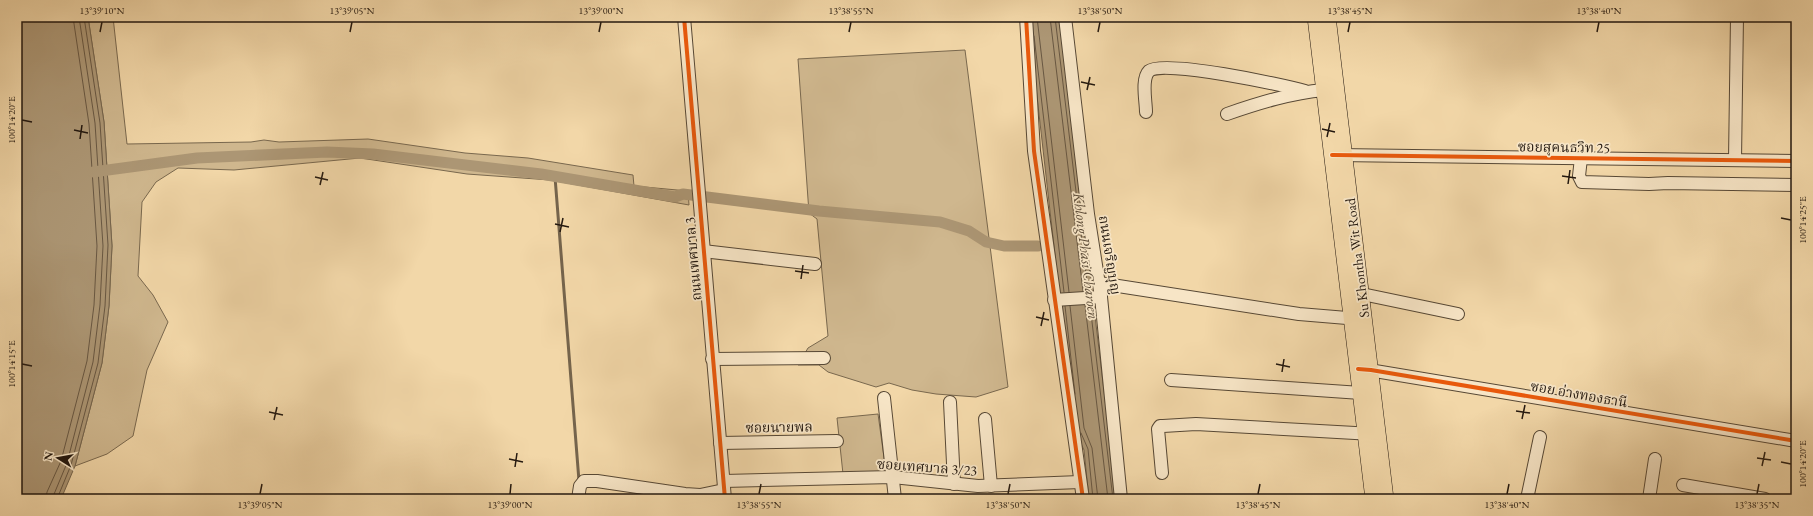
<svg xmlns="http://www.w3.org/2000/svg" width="1813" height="516" viewBox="0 0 1813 516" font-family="'EB Garamond','Noto Serif Thai',serif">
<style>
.green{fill:#cfb78e;stroke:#79684e}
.water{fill:#ac9674;stroke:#75644c}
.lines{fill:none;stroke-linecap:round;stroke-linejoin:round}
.shore{stroke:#685742;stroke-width:1}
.stream{stroke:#75644c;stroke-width:3}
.canal{stroke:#ac9674;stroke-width:11}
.minor-casing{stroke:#574835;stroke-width:14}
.major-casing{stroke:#23180f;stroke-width:16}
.minor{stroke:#f7e5c6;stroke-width:12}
.major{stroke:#f2d7a8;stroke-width:15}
.cycleway-casing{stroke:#f7e5c6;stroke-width:6}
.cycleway{stroke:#e8590c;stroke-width:4}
.ticks{fill:none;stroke:#23180f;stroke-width:1.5}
.labels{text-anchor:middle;stroke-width:3.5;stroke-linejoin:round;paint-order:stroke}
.street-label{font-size:14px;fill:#23180f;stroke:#f7e5c6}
.water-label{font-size:15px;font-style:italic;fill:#5a4a37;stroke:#f7e5c6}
.neatline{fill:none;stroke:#23180f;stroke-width:1.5}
.ticks-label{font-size:10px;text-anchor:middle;fill:#23180f}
</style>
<rect width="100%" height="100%" fill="#f2d7a8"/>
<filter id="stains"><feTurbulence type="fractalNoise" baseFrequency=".005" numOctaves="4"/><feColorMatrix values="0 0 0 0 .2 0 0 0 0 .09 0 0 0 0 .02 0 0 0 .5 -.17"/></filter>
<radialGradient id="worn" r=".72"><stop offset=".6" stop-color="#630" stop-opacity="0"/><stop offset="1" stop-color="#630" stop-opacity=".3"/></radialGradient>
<!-- green -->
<g class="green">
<polygon points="88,17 113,17 127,144 251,142 264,140 279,142 368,139 465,153 528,158 633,175 634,186 688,191 689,205 550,180 467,174 360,158 234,170 178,168 156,182 142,202 138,276 153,295 168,322 147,370 133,436 107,454 75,466 102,363 109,306 112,246 104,122"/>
<polygon points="965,50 1008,387 976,397 936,394 912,390 889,383 876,387 828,372 819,365 798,365 808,348 828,336 817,219 809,213 798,59"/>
<polygon points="878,414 886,472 843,474 837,418"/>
</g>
<!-- water -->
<g class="water">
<polygon points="17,17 88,17 104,122 112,246 109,306 102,363 75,466 61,499 17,499"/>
<polygon points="1028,17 1059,17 1117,499 1089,499 1084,450 1075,431"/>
</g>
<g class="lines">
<!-- shore -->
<g class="shore">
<polyline points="1037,17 1069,292"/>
<polyline points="1050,17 1083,291"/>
<polyline points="1055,17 1088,291"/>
<polyline points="1034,36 1064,292"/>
<polyline points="1085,305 1108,499"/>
<polyline points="1090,305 1113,499"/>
<polyline points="1065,306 1075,394"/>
<polyline points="1070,306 1084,428 1092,448 1098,499"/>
<polyline points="1081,433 1088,449 1093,499"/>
<polyline points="46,499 47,492 61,461 87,361 94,305 97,246 89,124 73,17"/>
<polyline points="52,499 67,463 93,362 100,305 103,246 95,123 79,17"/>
<polyline points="57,499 71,465 98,363 105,306 108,245 100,123 84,17"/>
</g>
<!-- stream -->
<polyline class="stream" points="555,177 579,481"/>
<!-- canal -->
<polyline class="canal" points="93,172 197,158 327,152 373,154 541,174 675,197 683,194 819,211 940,222 969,231 986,242 1004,246 1038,246"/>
<defs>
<g id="minor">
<polyline points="684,17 725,499"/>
<polyline points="1026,17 1034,151 1083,499"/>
<polyline points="1065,17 1088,214 1101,297 1121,499"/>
<path d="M1146,112C1146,101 1141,79 1149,71C1162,59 1284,85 1305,91"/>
<path d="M1227,114C1259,103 1291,93 1324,90"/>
<polyline points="1337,155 1796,161"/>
<polyline points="1581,158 1579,176 1582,182 1649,184 1668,183 1796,185"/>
<polyline points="1735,160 1737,17"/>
<polyline points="703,251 815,264"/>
<polyline points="1099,283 1299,314 1359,319"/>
<polyline points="1362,294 1458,314"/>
<polyline points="1054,300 1101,297"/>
<polyline points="712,359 824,358"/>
<polyline points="1363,369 1796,441"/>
<polyline points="1171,380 1361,393"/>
<polyline points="884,398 895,499"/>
<polyline points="950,402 954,484"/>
<polyline points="985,419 991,486"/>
<polyline points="720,443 837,441"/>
<polyline points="1162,473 1158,429 1160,426 1163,426 1196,424 1373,434"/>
<polyline points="724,481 893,477 978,486 1080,482"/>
<polyline points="1683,485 1765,499"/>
<polyline points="578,499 580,486 584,481 597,481 685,494 700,495 724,490"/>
<polyline points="1527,499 1540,437"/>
<polyline points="1649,499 1655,459"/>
</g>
<g id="major">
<polyline points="1315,17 1373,499"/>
<polyline points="1328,17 1386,499"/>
</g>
</defs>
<!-- minor casing -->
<use href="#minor" class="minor-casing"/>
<!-- major casing -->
<use href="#major" class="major-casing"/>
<!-- minor -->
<use href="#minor" class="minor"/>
<!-- major -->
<use href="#major" class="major"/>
<defs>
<g id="cycleway">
<polyline points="684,17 725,499"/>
<polyline points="1026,17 1034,151 1083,499"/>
<polyline points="1332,155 1796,161"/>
<polyline points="1358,369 1371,370 1796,441"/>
</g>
</defs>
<!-- cycleway casing -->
<use href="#cycleway" class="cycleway-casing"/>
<!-- cycleway -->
<use href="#cycleway" class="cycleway"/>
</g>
<!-- ticks -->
<path class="ticks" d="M100,32L102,22M350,32L352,22M599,32L601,22M849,32L851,22M1098,32L1100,22M1348,32L1350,22M1597,32L1599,22M1081,82L1095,85M1087,90L1090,77M22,120L32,122M1322,129L1335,132M74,130L88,133M1327,137L1330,123M80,139L82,125M1562,176L1576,178M315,177L328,180M1568,184L1570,170M320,185L323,172M1781,218L1791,220M555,224L569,227M560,232L563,218M795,271L809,273M801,279L803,265M1036,317L1049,320M1041,326L1044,312M22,364L32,366M1276,364L1290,367M1282,372L1284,359M1516,411L1530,413M269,412L283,415M1522,419L1525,405M274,420L277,407M1757,458L1771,460M509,459L523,462M1781,462L1791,464M1762,466L1765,452M515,467L517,453M260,494L262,484M510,494L511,484M759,494L761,484M1008,494L1010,484M1258,494L1260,484M1507,494L1509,484M1757,494L1759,484"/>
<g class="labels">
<!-- street labels -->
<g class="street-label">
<text transform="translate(1564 147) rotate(1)" y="5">ซอยสุคนธวิท 25</text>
<text transform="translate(1110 255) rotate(81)" y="5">ถนนเจริญบุญ</text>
<text transform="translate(1357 258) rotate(-97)" y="5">Su Khontha Wit Road</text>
<text transform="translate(693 259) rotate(-95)" y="5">ถนนเทศบาล 3</text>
<text transform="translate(1579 394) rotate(10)" y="5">ซอย อ่างทองธานี</text>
<text transform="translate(779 427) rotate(-1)" y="5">ซอยนายพล</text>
<text transform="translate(927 467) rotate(4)" y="5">ซอยเทศบาล 3/23</text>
</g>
<!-- water labels -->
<g class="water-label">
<text transform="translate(1086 256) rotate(83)" y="5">Khlong Phasi Charoen</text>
</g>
</g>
<!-- margin -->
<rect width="1813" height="516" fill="none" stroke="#f2d7a8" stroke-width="44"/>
<!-- north arrow -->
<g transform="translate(58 458) rotate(281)" stroke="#f7e5c6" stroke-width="3" paint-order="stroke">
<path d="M0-3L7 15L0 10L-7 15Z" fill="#23180f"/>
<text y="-6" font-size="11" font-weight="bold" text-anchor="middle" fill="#23180f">N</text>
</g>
<rect x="22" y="22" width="1769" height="472" class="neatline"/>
<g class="ticks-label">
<text x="102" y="14">13°39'10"N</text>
<text x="352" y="14">13°39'05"N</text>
<text x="601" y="14">13°39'00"N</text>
<text x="851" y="14">13°38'55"N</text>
<text x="1100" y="14">13°38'50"N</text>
<text x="1350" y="14">13°38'45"N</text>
<text x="1599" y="14">13°38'40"N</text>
<text transform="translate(11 120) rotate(-90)" y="4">100°14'20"E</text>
<text transform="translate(1802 220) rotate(-90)" y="4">100°14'25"E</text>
<text transform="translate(11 364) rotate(-90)" y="4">100°14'15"E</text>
<text transform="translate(1802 464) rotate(-90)" y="4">100°14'20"E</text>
<text x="260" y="508">13°39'05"N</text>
<text x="510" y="508">13°39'00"N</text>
<text x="759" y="508">13°38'55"N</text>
<text x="1008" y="508">13°38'50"N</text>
<text x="1258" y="508">13°38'45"N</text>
<text x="1507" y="508">13°38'40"N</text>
<text x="1757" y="508">13°38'35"N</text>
</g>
<rect width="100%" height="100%" filter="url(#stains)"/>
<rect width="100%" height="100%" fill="url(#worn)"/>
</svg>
